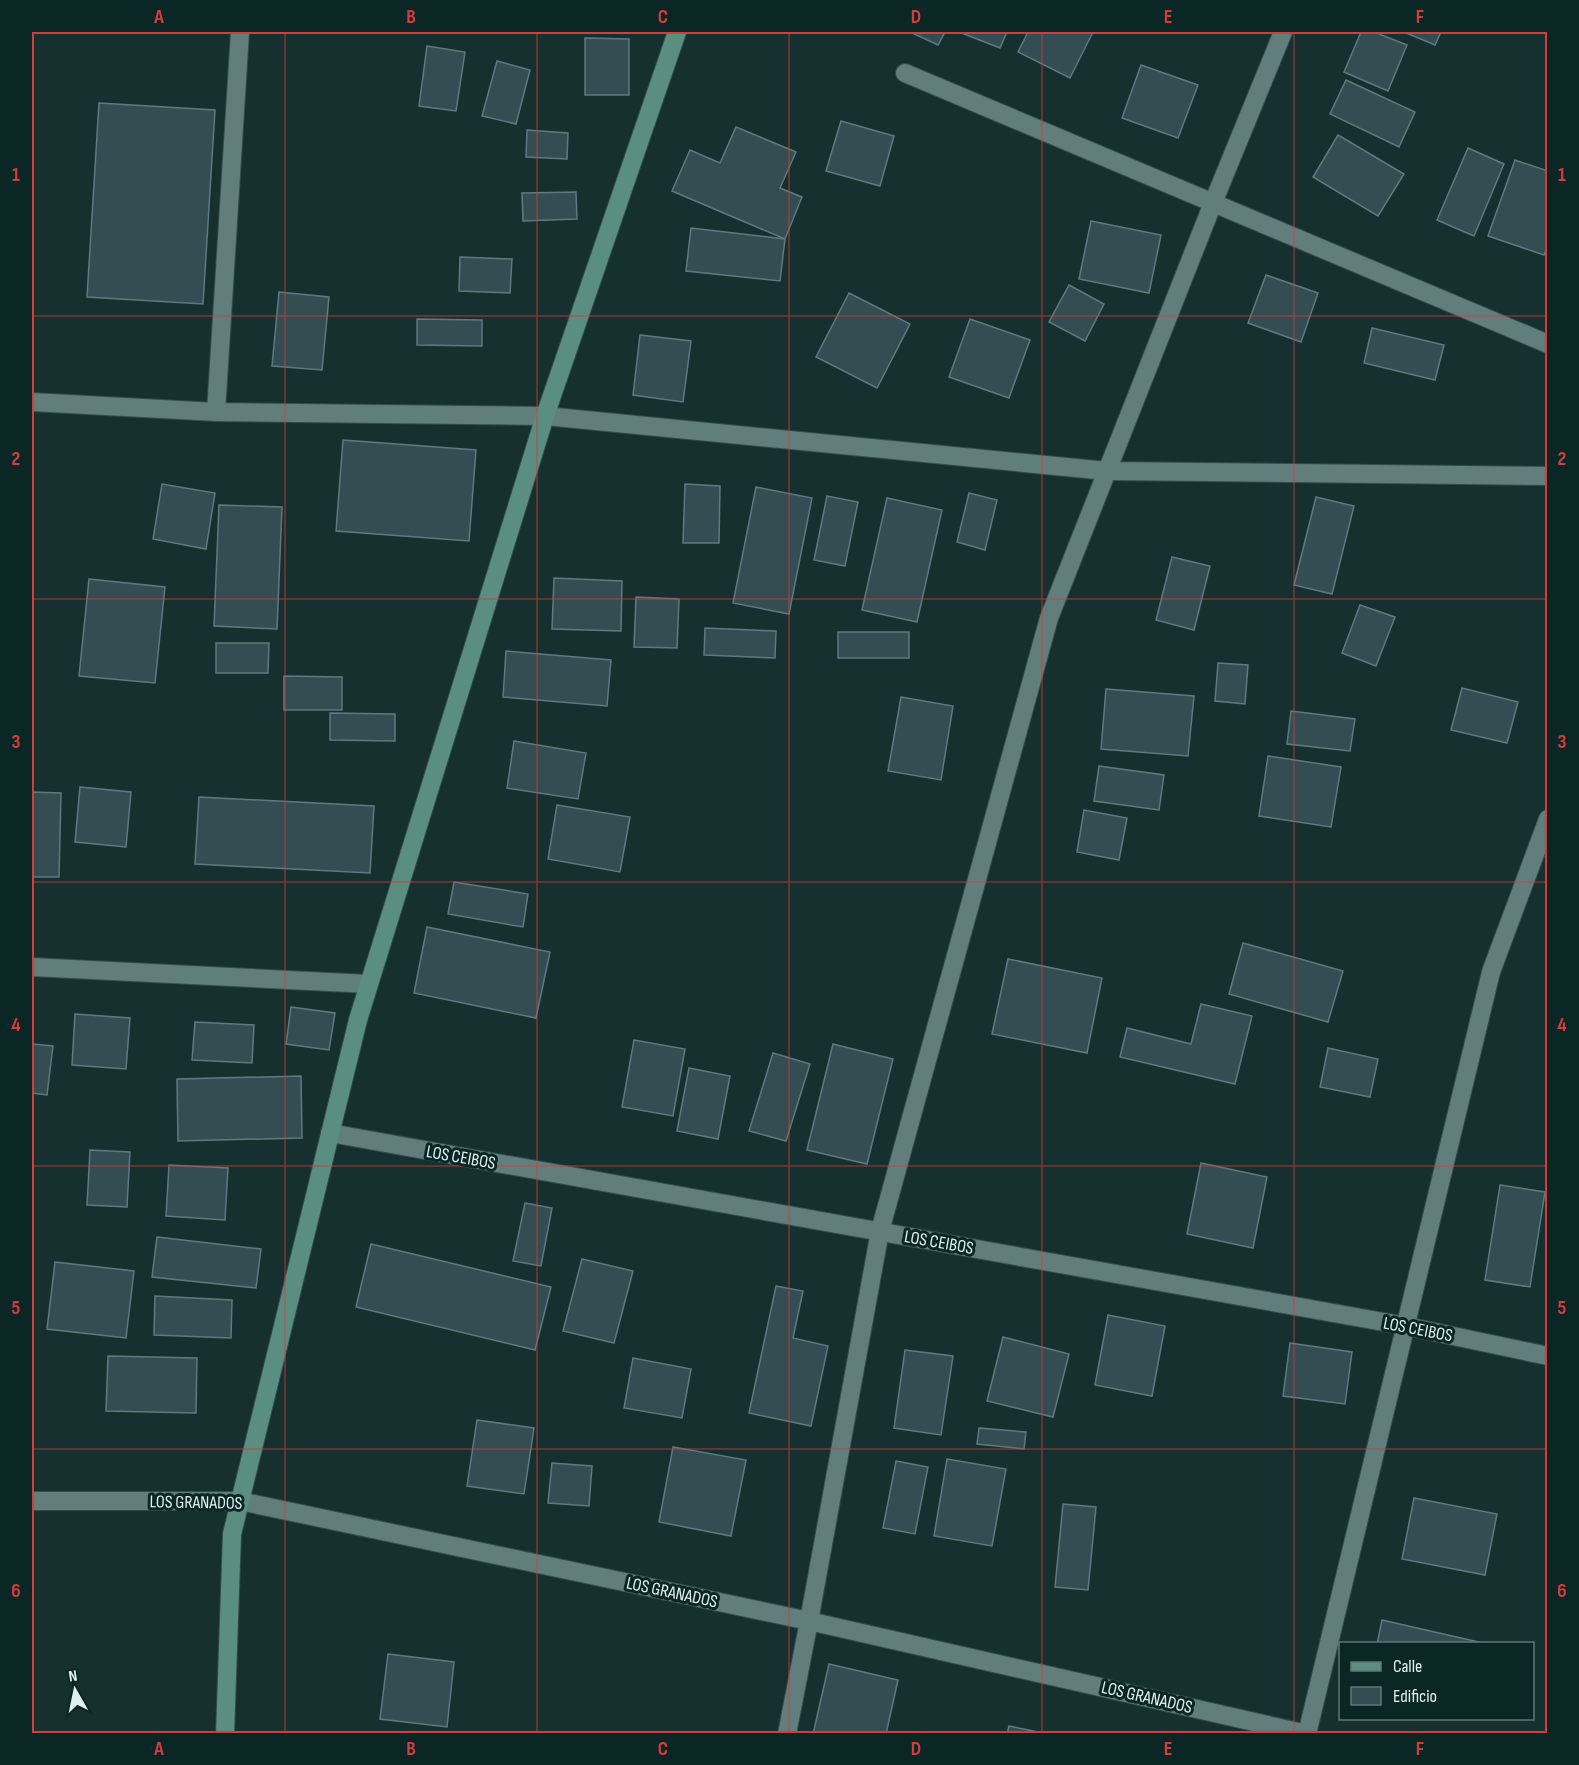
<svg xmlns="http://www.w3.org/2000/svg" width="1579" height="1765" viewBox="0 0 1579 1765" font-family="'Sofia Sans Condensed',sans-serif">
<style>
.building{fill:#334d53;stroke:#5e7a81;stroke-width:1.5}
.lines{fill:none;stroke-linecap:round;stroke-linejoin:round}
.street-casing{stroke:#364c4b;stroke-width:20}
.secondary-casing{stroke:#364c4b;stroke-width:20}
.street{stroke:#617e7c;stroke-width:18}
.secondary{stroke:#5a8e81;stroke-width:18}
.grid{fill:none;stroke:#d73c3c;stroke-width:1.5;stroke-opacity:0.55}
.labels{text-anchor:middle;stroke-width:6;stroke-linejoin:round;paint-order:stroke}
.street-label{font-size:18px;fill:#e0f0ef;stroke:#0a2625}
.neatline{fill:none;stroke:#d73c3c;stroke-width:2}
.grid-label{font-size:20px;text-anchor:middle;font-weight:bold;fill:#d73c3c}
</style>
<rect width="100%" height="100%" fill="#15302f"/>
<!-- building -->
<g class="building">
<polygon points="910,32 945,32 938,45"/>
<polygon points="959,32 1007,32 1000,48"/>
<polygon points="1028,32 1093,32 1070,78 1018,52"/>
<polygon points="1361,32 1374,32 1407,45 1388,91 1344,72"/>
<polygon points="1404,32 1441,32 1435,45"/>
<polygon points="585,38 629,39 629,95 585,95"/>
<polygon points="427,46 465,52 456,111 419,106"/>
<polygon points="497,61 530,70 516,124 482,116"/>
<polygon points="1141,65 1198,85 1178,138 1122,118"/>
<polygon points="1346,80 1415,112 1399,147 1330,114"/>
<polygon points="99,103 215,110 203,304 87,297"/>
<polygon points="841,121 894,136 880,186 826,171"/>
<polygon points="736,127 796,152 780,188 802,197 785,239 672,191 690,150 720,163"/>
<polygon points="527,130 568,133 567,159 526,157"/>
<polygon points="1338,135 1404,174 1378,216 1313,177"/>
<polygon points="1468,148 1504,164 1474,236 1437,220"/>
<polygon points="1515,160 1548,171 1548,246 1544,255 1488,236"/>
<polygon points="576,192 577,219 523,221 522,193"/>
<polygon points="1091,221 1161,235 1149,293 1079,279"/>
<polygon points="691,228 785,239 780,281 686,271"/>
<polygon points="460,257 512,259 510,293 459,291"/>
<polygon points="1266,275 1318,293 1301,342 1248,323"/>
<polygon points="1069,285 1104,304 1085,341 1049,322"/>
<polygon points="279,292 329,297 322,370 272,366"/>
<polygon points="849,293 910,324 877,388 816,357"/>
<polygon points="417,319 482,320 482,346 417,345"/>
<polygon points="970,319 1030,340 1009,398 949,377"/>
<polygon points="1372,328 1444,345 1435,380 1364,363"/>
<polygon points="640,335 691,341 683,402 633,395"/>
<polygon points="343,440 476,450 469,541 336,531"/>
<polygon points="162,484 215,493 206,549 153,539"/>
<polygon points="685,484 720,486 719,543 683,543"/>
<polygon points="756,487 812,498 789,614 733,603"/>
<polygon points="969,493 997,500 985,550 957,542"/>
<polygon points="827,496 858,502 845,566 814,560"/>
<polygon points="1316,497 1354,506 1332,594 1294,585"/>
<polygon points="887,498 942,510 917,622 862,610"/>
<polygon points="219,505 282,507 277,629 214,626"/>
<polygon points="1172,557 1210,566 1194,630 1156,620"/>
<polygon points="554,578 622,581 621,631 552,629"/>
<polygon points="89,579 165,587 155,683 79,676"/>
<polygon points="636,597 679,599 677,648 634,647"/>
<polygon points="1360,605 1395,617 1376,666 1342,653"/>
<polygon points="705,628 776,631 775,658 704,655"/>
<rect x="838" y="632" width="71" height="26"/>
<polygon points="216,643 269,643 268,673 216,673"/>
<polygon points="506,651 611,660 607,706 503,697"/>
<polygon points="1218,663 1248,665 1245,704 1215,701"/>
<polygon points="284,676 342,677 342,710 284,710"/>
<polygon points="1462,688 1518,702 1507,743 1451,730"/>
<polygon points="1106,689 1194,696 1188,756 1101,749"/>
<polygon points="901,697 953,706 941,780 888,771"/>
<polygon points="1291,711 1355,719 1350,751 1287,744"/>
<polygon points="330,713 395,714 395,741 330,740"/>
<polygon points="514,741 586,753 578,799 507,788"/>
<polygon points="1268,756 1341,767 1331,827 1259,816"/>
<polygon points="1099,766 1164,775 1159,810 1094,801"/>
<polygon points="80,787 131,792 126,847 75,842"/>
<polygon points="32,792 61,793 59,877 32,877"/>
<polygon points="199,797 374,806 370,873 195,864"/>
<polygon points="557,805 630,817 620,872 548,859"/>
<polygon points="1084,810 1127,818 1119,860 1077,852"/>
<polygon points="454,882 528,894 523,927 448,914"/>
<polygon points="427,927 550,952 536,1018 414,993"/>
<polygon points="1243,943 1343,971 1328,1022 1229,994"/>
<polygon points="1008,959 1102,978 1087,1053 992,1034"/>
<polygon points="1201,1004 1252,1016 1235,1084 1120,1057 1127,1028 1191,1044"/>
<polygon points="291,1007 335,1013 329,1050 286,1044"/>
<polygon points="75,1014 130,1018 126,1069 72,1065"/>
<polygon points="195,1022 254,1025 252,1063 192,1060"/>
<polygon points="634,1040 685,1049 673,1116 622,1107"/>
<polygon points="32,1044 53,1046 47,1095 32,1093"/>
<polygon points="833,1044 893,1059 867,1164 807,1150"/>
<polygon points="1328,1048 1378,1059 1370,1097 1320,1087"/>
<polygon points="773,1053 810,1064 786,1141 749,1131"/>
<polygon points="689,1068 730,1076 718,1139 677,1131"/>
<polygon points="301,1076 302,1138 178,1141 177,1079"/>
<polygon points="90,1150 130,1152 127,1207 87,1205"/>
<polygon points="1201,1163 1267,1177 1253,1248 1187,1234"/>
<polygon points="169,1165 228,1168 225,1220 166,1216"/>
<polygon points="1500,1185 1545,1192 1530,1287 1485,1280"/>
<polygon points="525,1203 552,1208 541,1266 513,1261"/>
<polygon points="157,1237 261,1249 256,1288 152,1277"/>
<polygon points="371,1244 551,1287 535,1350 356,1307"/>
<polygon points="582,1259 633,1271 614,1343 563,1331"/>
<polygon points="55,1262 134,1271 126,1338 47,1329"/>
<polygon points="776,1286 803,1291 793,1338 828,1346 811,1426 749,1413"/>
<polygon points="155,1296 232,1300 231,1338 154,1335"/>
<polygon points="1108,1315 1165,1326 1152,1396 1095,1385"/>
<polygon points="1003,1337 1069,1354 1053,1417 987,1401"/>
<polygon points="1290,1343 1352,1352 1345,1404 1283,1396"/>
<polygon points="905,1350 953,1356 941,1435 894,1428"/>
<polygon points="108,1356 197,1358 196,1413 106,1411"/>
<polygon points="633,1358 691,1369 682,1418 624,1408"/>
<polygon points="477,1420 534,1428 524,1494 467,1486"/>
<polygon points="979,1428 1026,1432 1024,1449 977,1444"/>
<polygon points="673,1447 746,1460 731,1536 659,1522"/>
<polygon points="947,1459 1006,1469 992,1546 934,1536"/>
<polygon points="896,1461 928,1467 915,1534 883,1528"/>
<polygon points="552,1463 592,1466 589,1506 548,1503"/>
<polygon points="1414,1498 1497,1514 1485,1575 1402,1559"/>
<polygon points="1063,1504 1096,1507 1088,1590 1055,1587"/>
<polygon points="1382,1620 1483,1643 1377,1644"/>
<polygon points="388,1654 454,1662 447,1727 380,1719"/>
<polygon points="829,1664 898,1680 886,1734 813,1734"/>
<polygon points="1009,1726 1044,1733 1044,1734 1007,1734"/>
</g>
<g class="lines">
<defs>
<g id="street">
<polyline points="905,73 1548,344"/>
<polyline points="32,402 216,412 545,416 1107,471 1548,476"/>
<polyline points="216,412 240,32"/>
<polyline points="32,967 369,984"/>
<polyline points="330,1133 1406,1326 1548,1356"/>
<polyline points="32,1501 240,1501 809,1621 1307,1734 1491,972 1548,819"/>
<polyline points="787,1734 809,1621 880,1231 1049,618 1213,203 1283,32"/>
</g>
<polyline id="secondary" points="225,1734 232,1534 358,1020 545,416 677,32"/>
</defs>
<!-- street casing -->
<use href="#street" class="street-casing"/>
<!-- secondary casing -->
<use href="#secondary" class="secondary-casing"/>
<!-- street -->
<use href="#street" class="street"/>
<!-- secondary -->
<use href="#secondary" class="secondary"/>
</g>
<!-- grid -->
<path class="grid" d="M285,32V1734M537,32V1734M789,32V1734M1042,32V1734M1294,32V1734M32,316H1548M32,599H1548M32,882H1548M32,1166H1548M32,1449H1548"/>
<g class="labels">
<!-- street labels -->
<g class="street-label">
<text transform="translate(461 1157) rotate(10)" y="6">LOS CEIBOS</text>
<text transform="translate(939 1242) rotate(10)" y="6">LOS CEIBOS</text>
<text transform="translate(1418 1329) rotate(11)" y="6">LOS CEIBOS</text>
<text transform="translate(196 1502) rotate(1)" y="6">LOS GRANADOS</text>
<text transform="translate(672 1592) rotate(12)" y="6">LOS GRANADOS</text>
<text transform="translate(1147 1697) rotate(13)" y="6">LOS GRANADOS</text>
</g>
</g>
<!-- border -->
<rect width="1579" height="1765" fill="none" stroke="#0a2625" stroke-width="66"/>
<!-- legend -->
<rect x="1339" y="1642" width="195" height="78" fill="#0a2625" stroke="#607776" stroke-width="1.5"/>
<rect x="1351" y="1662" width="30" height="9" fill="#5a8e81" stroke="#607776" stroke-width="1.5"/>
<text x="1393" y="1672" font-size="18" fill="#e0f0ef">Calle</text>
<rect x="1351" y="1687" width="30" height="18" fill="#334d53" stroke="#607776" stroke-width="1.5"/>
<text x="1393" y="1702" font-size="18" fill="#e0f0ef">Edificio</text>
<!-- north arrow -->
<g transform="translate(75 1690) rotate(351)" stroke="#0a2625" stroke-width="4.5" paint-order="stroke">
<path d="M0-4.5L10 22L0 15L-10 22Z" fill="#e0f0ef"/>
<text y="-9" font-size="16" font-weight="bold" text-anchor="middle" fill="#e0f0ef">N</text>
</g>
<rect x="33" y="33" width="1513" height="1699" class="neatline"/>
<g class="grid-label">
<text x="159" y="23">A</text>
<text x="411" y="23">B</text>
<text x="663" y="23">C</text>
<text x="916" y="23">D</text>
<text x="1168" y="23">E</text>
<text x="1420" y="23">F</text>
<text x="16" y="181">1</text>
<text x="1562" y="181">1</text>
<text x="16" y="465">2</text>
<text x="1562" y="465">2</text>
<text x="16" y="748">3</text>
<text x="1562" y="748">3</text>
<text x="16" y="1031">4</text>
<text x="1562" y="1031">4</text>
<text x="16" y="1314">5</text>
<text x="1562" y="1314">5</text>
<text x="16" y="1597">6</text>
<text x="1562" y="1597">6</text>
<text x="159" y="1755">A</text>
<text x="411" y="1755">B</text>
<text x="663" y="1755">C</text>
<text x="916" y="1755">D</text>
<text x="1168" y="1755">E</text>
<text x="1420" y="1755">F</text>
</g>
</svg>
